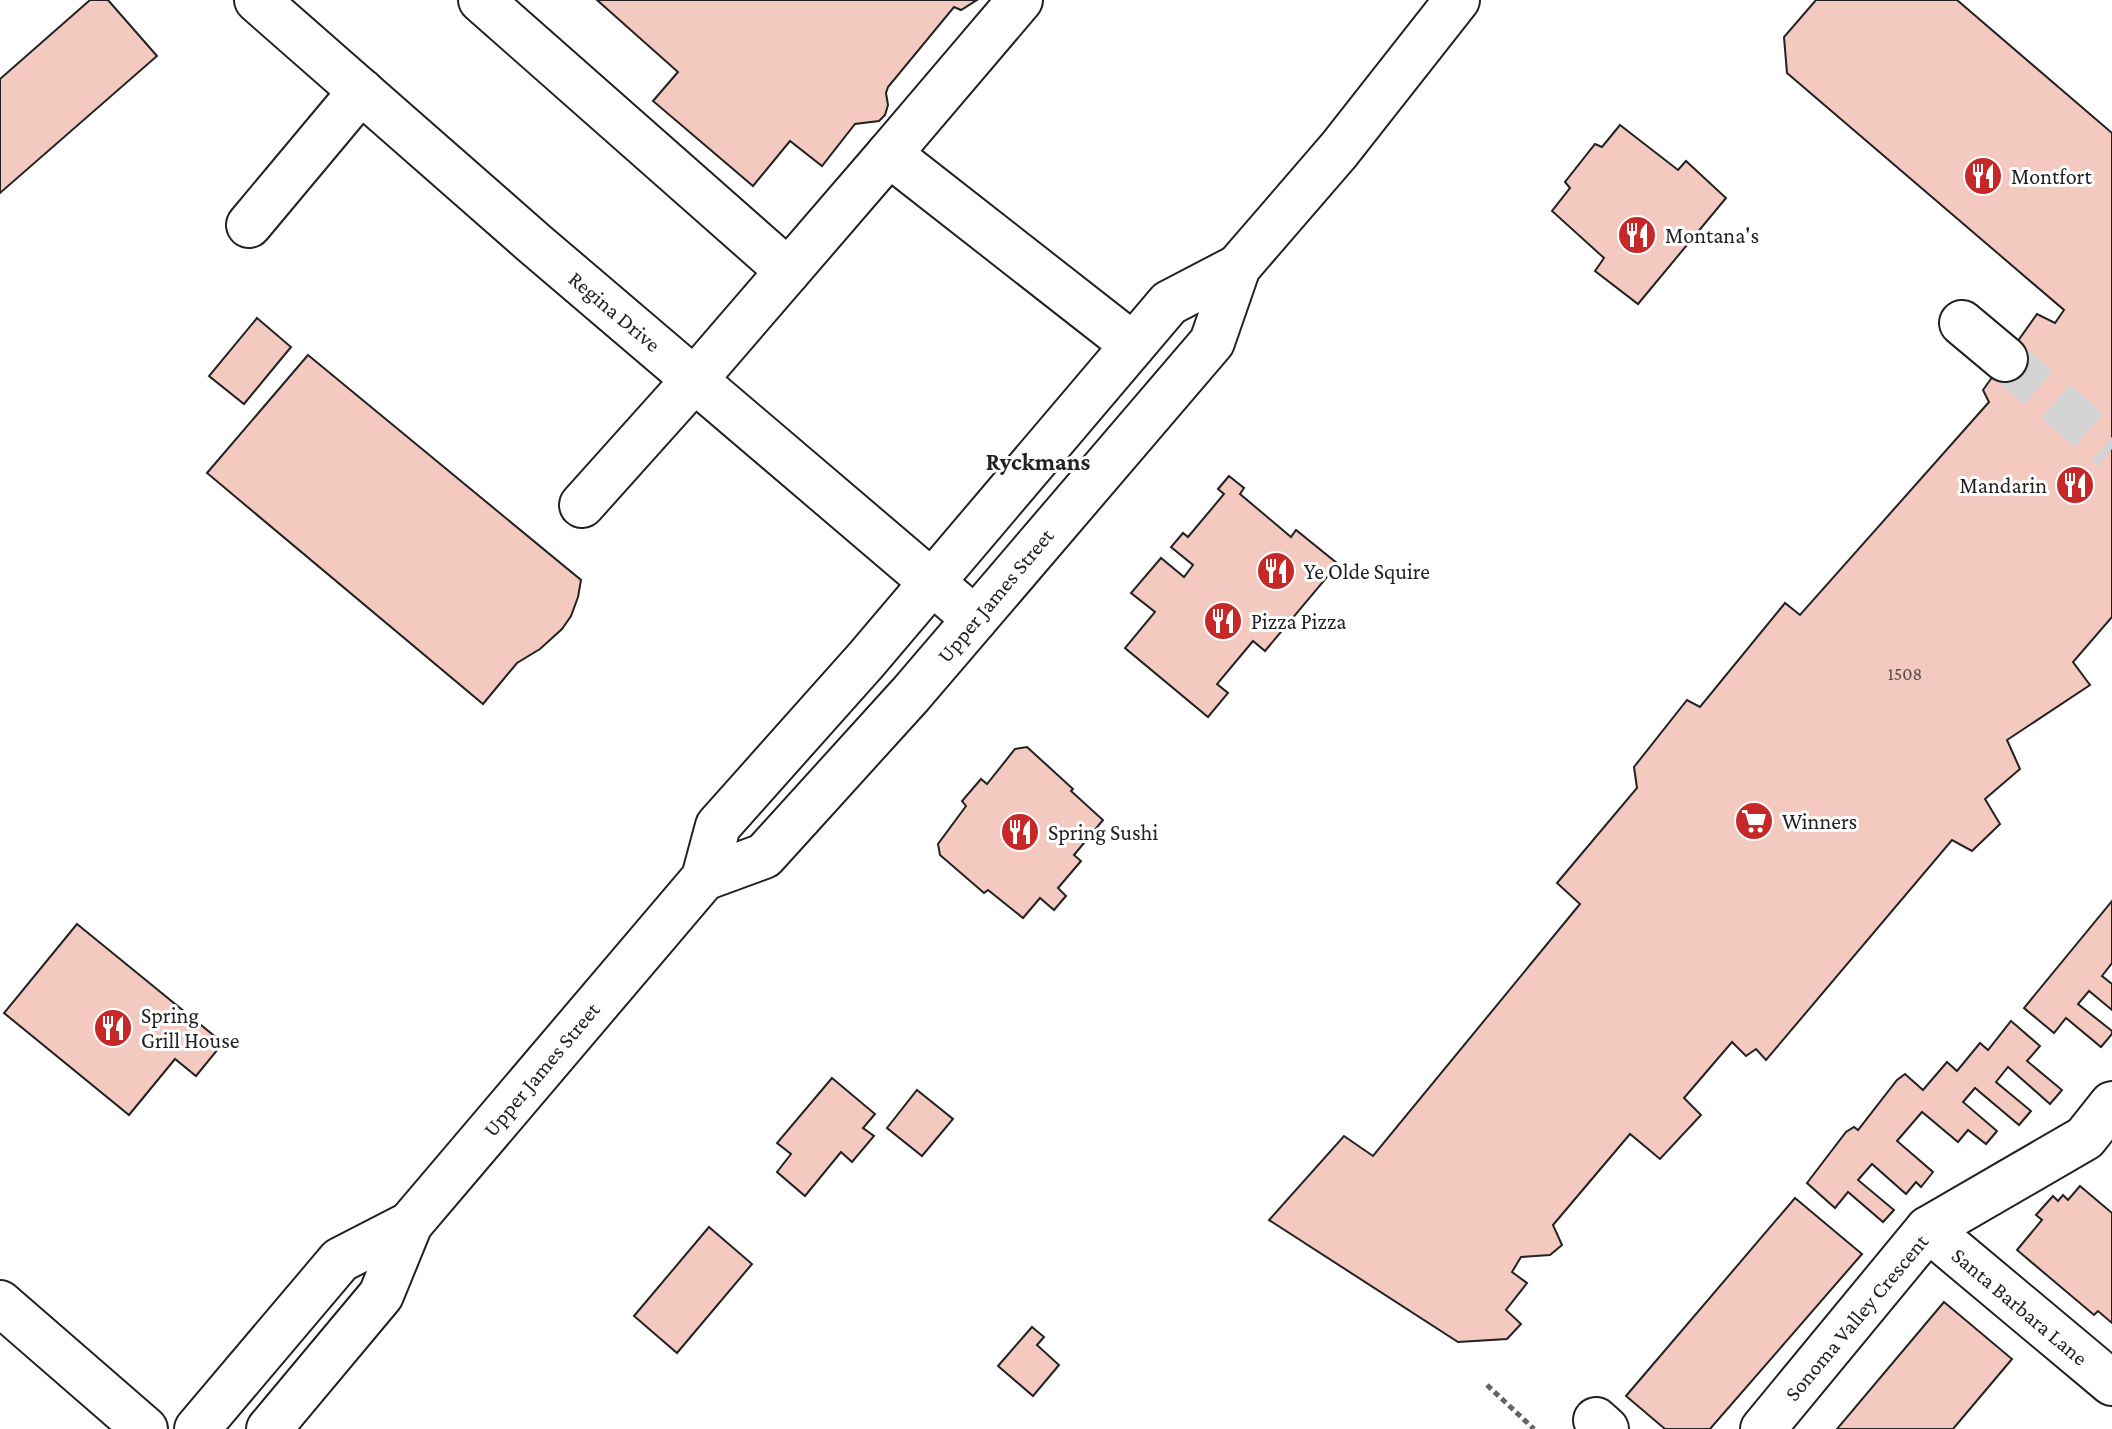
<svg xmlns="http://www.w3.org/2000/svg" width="2112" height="1429" viewBox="0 0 2112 1429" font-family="'Crimson Pro',serif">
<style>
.building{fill:#f3c9c0;stroke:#222;stroke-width:2}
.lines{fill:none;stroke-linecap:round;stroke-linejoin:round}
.minor-tunnel{stroke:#d3d3d3;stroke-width:44;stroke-dasharray:44 22;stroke-linecap:butt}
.minor-casing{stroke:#222;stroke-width:48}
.major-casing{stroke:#222;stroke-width:48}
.path{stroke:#646464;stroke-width:5;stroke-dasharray:6 4;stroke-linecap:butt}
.minor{stroke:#fff;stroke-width:44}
.major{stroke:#fff;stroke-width:44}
.labels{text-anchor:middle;stroke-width:6;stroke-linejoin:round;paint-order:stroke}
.number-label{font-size:18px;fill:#564c4a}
.poi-label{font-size:22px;fill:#222;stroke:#fff;text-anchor:start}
.street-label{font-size:22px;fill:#222;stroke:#fff}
.neighbourhood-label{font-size:24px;font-weight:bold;fill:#222;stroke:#fff}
</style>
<rect width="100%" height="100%" fill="#fff"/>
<!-- building -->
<g class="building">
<polygon points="90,0 108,0 157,56 0,193 0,79"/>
<polygon points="597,0 977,0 961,10 954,7 888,87 886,93 888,105 885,115 879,121 855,124 822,166 790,141 753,186 653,101 678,72"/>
<polygon points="1816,0 1957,0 2112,133 2112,617 2073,662 2090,685 2007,740 2020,769 1985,799 2000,824 1972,851 1952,840 1766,1060 1756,1049 1746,1056 1732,1042 1684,1098 1701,1115 1660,1159 1630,1134 1553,1225 1562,1245 1550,1255 1521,1257 1512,1272 1527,1283 1506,1310 1521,1324 1507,1339 1458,1342 1269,1220 1344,1136 1373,1156 1580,904 1557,883 1637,788 1634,767 1687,700 1700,707 1785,603 1800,615 1989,402 1983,390 2037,314 2055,323 2064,310 1787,73 1784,37"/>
<polygon points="1620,125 1678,170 1686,161 1726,198 1638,304 1595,271 1604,258 1552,211 1570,188 1565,182 1595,144 1602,147"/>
<polygon points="257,318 291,347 244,404 209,376"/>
<polygon points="308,355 581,580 578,597 571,616 562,629 540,649 517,663 483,704 207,473"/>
<polygon points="1229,476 1244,488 1240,494 1291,537 1296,530 1338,564 1265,651 1253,641 1217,684 1228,693 1208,717 1125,648 1155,612 1131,593 1161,558 1184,577 1193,565 1171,547 1183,533 1188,537 1224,494 1218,489"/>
<polygon points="1027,747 1073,789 1071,791 1103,820 1074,855 1081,861 1058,888 1066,896 1054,910 1040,898 1023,918 988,890 984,893 940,855 938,844 966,806 962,801 981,779 987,784 1015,749"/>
<polygon points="2112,901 2112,963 2102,976 2112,984 2112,1010 2089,991 2078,1004 2112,1031 2112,1034 2101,1047 2066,1018 2054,1033 2024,1008"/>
<polygon points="77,924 223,1043 196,1076 175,1059 129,1115 4,1013"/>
<polygon points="2011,1021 2040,1046 2027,1061 2062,1090 2050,1104 2008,1067 1996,1082 2031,1111 2019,1125 1975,1088 1963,1102 1997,1131 1986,1144 1968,1130 1958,1142 1922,1112 1897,1141 1933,1172 1921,1187 1916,1182 1906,1194 1872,1164 1858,1180 1894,1210 1883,1222 1848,1192 1835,1208 1807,1183 1846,1132 1854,1127 1858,1130 1897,1080 1905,1074 1923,1090 1947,1062 1957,1071 1980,1043 1988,1050"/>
<polygon points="832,1078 875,1114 863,1128 874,1136 852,1162 841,1152 805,1196 777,1172 791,1154 777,1143"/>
<polygon points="917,1090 953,1119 922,1156 887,1128"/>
<polygon points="2080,1186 2112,1213 2112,1323 2098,1311 2094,1315 2017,1250 2042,1220 2036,1215 2053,1196 2058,1201 2063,1195 2068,1200"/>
<polygon points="1795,1198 1862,1254 1710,1429 1665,1429 1626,1396"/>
<polygon points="709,1227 752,1264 677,1353 634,1316"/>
<polygon points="1944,1302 2012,1359 1953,1429 1837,1429"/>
<polygon points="1032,1327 1044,1337 1037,1345 1059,1365 1033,1396 998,1366"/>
</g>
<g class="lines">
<!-- minor-tunnel -->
<polyline class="minor-tunnel" points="2005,359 2112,449"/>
<defs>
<g id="minor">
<polyline points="257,0 535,244 975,619"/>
<polyline points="481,0 788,271"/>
<polyline points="889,154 1020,0"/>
<polyline points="249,225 361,91"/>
<polyline points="1962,323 2005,359"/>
<polyline points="582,505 695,379 889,154 1133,345"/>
<polyline points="1928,1229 2112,1383"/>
<polyline points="0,1303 145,1429"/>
<polyline points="1596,1420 1606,1429"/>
<polyline points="1763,1429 1928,1229 2085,1138 2112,1104"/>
</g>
<g id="major">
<polyline points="704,878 764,856 911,694 1212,342 1238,267 1339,150 1457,0"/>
<polyline points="197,1429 340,1260 410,1224"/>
<polyline points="269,1429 381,1295 410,1224 704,878 718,826 866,660 1169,303 1238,267"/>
</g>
</defs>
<!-- minor casing -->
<use href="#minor" class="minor-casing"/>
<!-- major casing -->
<use href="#major" class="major-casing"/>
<!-- path -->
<polyline class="path" points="1487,1385 1534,1429"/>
<!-- minor -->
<use href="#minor" class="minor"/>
<!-- major -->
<use href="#major" class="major"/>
</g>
<!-- icons -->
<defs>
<symbol id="restaurant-disc" viewBox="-11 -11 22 22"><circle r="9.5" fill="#c62828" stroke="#fff"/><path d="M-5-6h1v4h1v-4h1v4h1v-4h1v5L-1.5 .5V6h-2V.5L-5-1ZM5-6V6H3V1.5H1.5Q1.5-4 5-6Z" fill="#fff"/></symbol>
<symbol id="supermarket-disc" viewBox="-11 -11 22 22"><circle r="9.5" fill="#c62828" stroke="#fff"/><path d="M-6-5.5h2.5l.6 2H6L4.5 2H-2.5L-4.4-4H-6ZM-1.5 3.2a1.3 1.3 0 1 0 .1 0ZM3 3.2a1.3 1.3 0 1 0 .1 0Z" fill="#fff"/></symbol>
</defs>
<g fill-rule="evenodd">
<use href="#restaurant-disc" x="1961" y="154" width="44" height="44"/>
<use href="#restaurant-disc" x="1615" y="213" width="44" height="44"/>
<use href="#restaurant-disc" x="2053" y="463" width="44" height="44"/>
<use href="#restaurant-disc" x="1254" y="549" width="44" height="44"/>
<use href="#restaurant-disc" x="1201" y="599" width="44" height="44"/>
<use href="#supermarket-disc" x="1732" y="799" width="44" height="44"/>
<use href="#restaurant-disc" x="998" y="810" width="44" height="44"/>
<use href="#restaurant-disc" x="91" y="1006" width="44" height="44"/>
</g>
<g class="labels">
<!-- number labels -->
<g class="number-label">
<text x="1905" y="680">1508</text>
</g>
<!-- poi labels -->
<g class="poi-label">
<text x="2011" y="184">Montfort</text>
<text x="1665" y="243">Montana's</text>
<text x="2047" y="493" text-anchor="end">Mandarin</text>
<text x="1304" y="579">Ye Olde Squire</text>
<text x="1251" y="629">Pizza Pizza</text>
<text x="1782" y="829">Winners</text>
<text x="1048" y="840">Spring Sushi</text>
<text x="141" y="1023">Spring<tspan x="141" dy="25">Grill House</tspan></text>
</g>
<!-- street labels -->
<g class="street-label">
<text transform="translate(615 311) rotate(40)" y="8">Regina Drive</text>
<text transform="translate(995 595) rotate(-50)" y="8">Upper James Street</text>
<text transform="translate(541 1069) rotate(-50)" y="8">Upper James Street</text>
<text transform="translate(2020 1306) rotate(40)" y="8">Santa Barbara Lane</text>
<text transform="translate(1856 1317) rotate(-50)" y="8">Sonoma Valley Crescent</text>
</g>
<!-- neighbourhood labels -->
<g class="neighbourhood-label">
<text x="1038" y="470">Ryckmans</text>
</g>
</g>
</svg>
